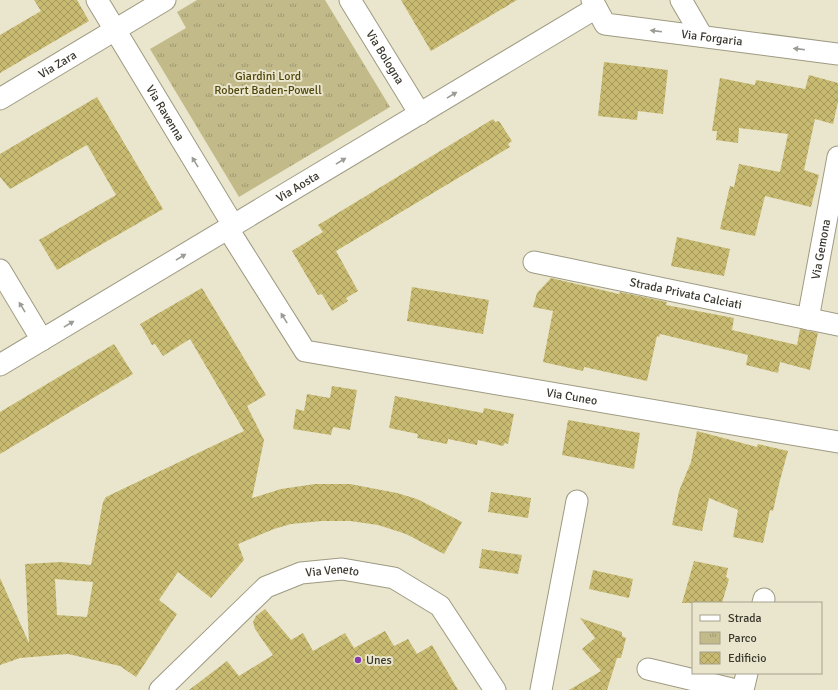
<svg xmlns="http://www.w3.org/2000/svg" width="838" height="690" viewBox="0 0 838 690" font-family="Signika,sans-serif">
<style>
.park{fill:url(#park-tufts)}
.building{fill:url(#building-cross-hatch);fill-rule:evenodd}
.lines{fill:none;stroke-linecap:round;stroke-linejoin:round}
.minor-casing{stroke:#9e9a82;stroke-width:23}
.minor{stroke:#fff;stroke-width:21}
.oneway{fill:#9c9c96}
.poi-dot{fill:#893bab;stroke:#eae6cd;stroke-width:1.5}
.labels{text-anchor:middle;stroke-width:4;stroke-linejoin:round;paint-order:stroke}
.street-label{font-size:12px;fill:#3a382e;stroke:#eae6cd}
.park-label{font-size:12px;fill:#51470c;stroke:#eae6cd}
.poi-label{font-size:12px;fill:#3a382e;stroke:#eae6cd;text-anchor:start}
</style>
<defs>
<pattern id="park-tufts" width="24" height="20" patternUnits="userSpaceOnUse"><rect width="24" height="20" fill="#c2ba89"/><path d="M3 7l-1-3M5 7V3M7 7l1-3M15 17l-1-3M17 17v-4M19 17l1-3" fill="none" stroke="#9f9870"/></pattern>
<pattern id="building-cross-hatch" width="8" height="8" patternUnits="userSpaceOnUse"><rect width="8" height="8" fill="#c8bb71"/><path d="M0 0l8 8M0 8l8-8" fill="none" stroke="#a3995d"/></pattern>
</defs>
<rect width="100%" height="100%" fill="#eae6cd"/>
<!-- park -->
<polygon class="park" points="197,0 325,0 390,107 239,197 150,49 186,28 177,12"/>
<!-- building -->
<g class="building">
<polygon points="34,0 77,0 89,21 0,73 0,35 41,11"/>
<polygon points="401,0 517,0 431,51"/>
<polygon points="604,62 668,70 663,114 638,111 637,120 598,116"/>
<polygon points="809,75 838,83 838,102 833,124 815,119 804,170 819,175 811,207 765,196 755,236 720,229 730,186 734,187 739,164 780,172 788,134 739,128 738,143 716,140 717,131 712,131 720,78 755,85 756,80 805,89"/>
<polygon points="97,97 163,209 57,270 39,240 116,195 87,145 10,189 0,177 0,154"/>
<polygon points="493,119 495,122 499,121 512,141 508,144 510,147 336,251 358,291 346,298 348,301 332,311 322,294 318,295 292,251 323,232 318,225"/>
<polygon points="677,237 730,249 724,276 671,266"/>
<polygon points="551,278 619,294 620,292 667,302 666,305 734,318 732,330 797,345 800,329 818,333 810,370 780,362 778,373 746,365 748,355 660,334 659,337 657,336 647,381 584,367 583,371 543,362 553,311 533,307 537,293"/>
<polygon points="412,287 489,300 483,334 407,321"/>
<path d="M202,288L266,395L247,406L264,440L252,498L281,489L315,484H350L397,493L417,499L462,522L444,554L406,534L378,525L350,521H322L291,524L274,529L238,544L244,560L211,598L178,572L159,600L177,614L136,677L120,666L68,654L20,658L0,665V578L29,643L25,564L61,562L91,565L103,502L106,497L244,431L190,339L163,356L155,344L152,345L140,324ZM55,579L93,582L87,617L57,615Z"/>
<polygon points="114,344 133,374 0,454 0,412"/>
<polygon points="332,386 357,390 350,430 333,427 331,435 293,429 296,409 304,411 307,394 330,398"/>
<polygon points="395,396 483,413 484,408 514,414 508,444 505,443 503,446 478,440 477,445 448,439 447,444 417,438 418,434 389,428"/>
<polygon points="568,420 640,433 634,469 562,455"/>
<polygon points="697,431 757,447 758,444 788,451 780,480 773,511 770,510 763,543 733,537 738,510 709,498 702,531 672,525 679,491 691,462"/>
<polygon points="491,492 531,498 528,518 488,512"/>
<polygon points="482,549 522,555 518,574 479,568"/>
<polygon points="694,561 728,568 726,577 729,579 722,603 682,603"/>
<polygon points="593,570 633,579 629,598 589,589"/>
<polygon points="265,609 291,640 303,633 313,651 345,633 354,648 385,631 394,646 408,639 417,654 432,645 458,690 189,690 227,661 239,676 273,655 255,629 253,622 256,616"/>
<polygon points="580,618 622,632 622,636 626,638 621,658 617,658 607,690 569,690 601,671 582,649 595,638"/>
</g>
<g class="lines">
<defs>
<g id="minor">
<path id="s1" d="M97,0L233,225"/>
<path id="s2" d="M350,0L420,114"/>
<path id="s3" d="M592,0L605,24L838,54"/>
<polyline points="681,0 702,36"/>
<path id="s4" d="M0,99L165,0"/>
<path id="s5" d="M228,229L305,351L838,442"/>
<path id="s6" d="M534,262L838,325"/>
<polyline points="0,270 42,340"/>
<path id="s7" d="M808,319L838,157"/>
<path id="s8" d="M0,365L596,8"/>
<polyline points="763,603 764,599"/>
<polyline points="648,669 736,690"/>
<path id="s9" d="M160,690L266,587L301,573L342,569L394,578L440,606L495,690"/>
<polyline points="541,690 577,501"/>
<polyline points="743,690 747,673"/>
</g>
</defs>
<!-- minor casing -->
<use href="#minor" class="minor-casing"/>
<!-- minor -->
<use href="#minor" class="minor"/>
</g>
<!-- one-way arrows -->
<defs><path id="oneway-solid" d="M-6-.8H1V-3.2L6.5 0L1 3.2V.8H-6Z"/></defs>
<g class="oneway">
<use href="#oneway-solid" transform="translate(656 31) rotate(-173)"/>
<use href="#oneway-solid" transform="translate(799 49) rotate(-173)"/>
<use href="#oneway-solid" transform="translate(452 95) rotate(-31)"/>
<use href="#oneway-solid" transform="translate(341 161) rotate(-31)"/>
<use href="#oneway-solid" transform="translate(195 162) rotate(-121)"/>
<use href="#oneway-solid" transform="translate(181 257) rotate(-31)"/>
<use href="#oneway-solid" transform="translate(22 307) rotate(-121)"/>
<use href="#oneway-solid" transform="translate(284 318) rotate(-122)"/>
<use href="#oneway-solid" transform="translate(69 324) rotate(-31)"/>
</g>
<!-- markers -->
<circle class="poi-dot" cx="358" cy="660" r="4"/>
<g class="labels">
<!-- street labels -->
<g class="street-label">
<text dy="4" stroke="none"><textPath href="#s3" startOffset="135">Via Forgaria</textPath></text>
<text dy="4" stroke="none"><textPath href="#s2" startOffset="67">Via Bologna</textPath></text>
<text dy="4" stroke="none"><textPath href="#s4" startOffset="67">Via Zara</textPath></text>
<text dy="4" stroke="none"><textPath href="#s1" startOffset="132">Via Ravenna</textPath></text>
<text dy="4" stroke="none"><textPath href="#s8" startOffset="347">Via Aosta</textPath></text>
<text dy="4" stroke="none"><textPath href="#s7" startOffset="71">Via Gemona</textPath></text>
<text dy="4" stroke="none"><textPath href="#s6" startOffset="155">Strada Privata Calciati</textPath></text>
<text dy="4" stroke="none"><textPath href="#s5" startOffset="415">Via Cuneo</textPath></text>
<text dy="4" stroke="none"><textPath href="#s9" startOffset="217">Via Veneto</textPath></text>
</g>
<!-- park labels -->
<g class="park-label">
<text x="268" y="80">Giardini Lord<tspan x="268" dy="14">Robert Baden-Powell</tspan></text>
</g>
<!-- poi labels -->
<g class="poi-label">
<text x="366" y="664">Unes</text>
</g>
</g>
<!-- legend -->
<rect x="692" y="602" width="130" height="72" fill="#eae6cd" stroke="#a4a08d"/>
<rect x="700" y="615" width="20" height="6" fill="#ffffff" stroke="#a4a08d"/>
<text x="728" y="622" font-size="12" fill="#3a382e">Strada</text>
<rect x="700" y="632" width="20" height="12" fill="url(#park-tufts)" stroke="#a4a08d"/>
<text x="728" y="642" font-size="12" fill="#3a382e">Parco</text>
<rect x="700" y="652" width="20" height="12" fill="url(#building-cross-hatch)" stroke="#a4a08d"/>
<text x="728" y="662" font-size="12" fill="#3a382e">Edificio</text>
</svg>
